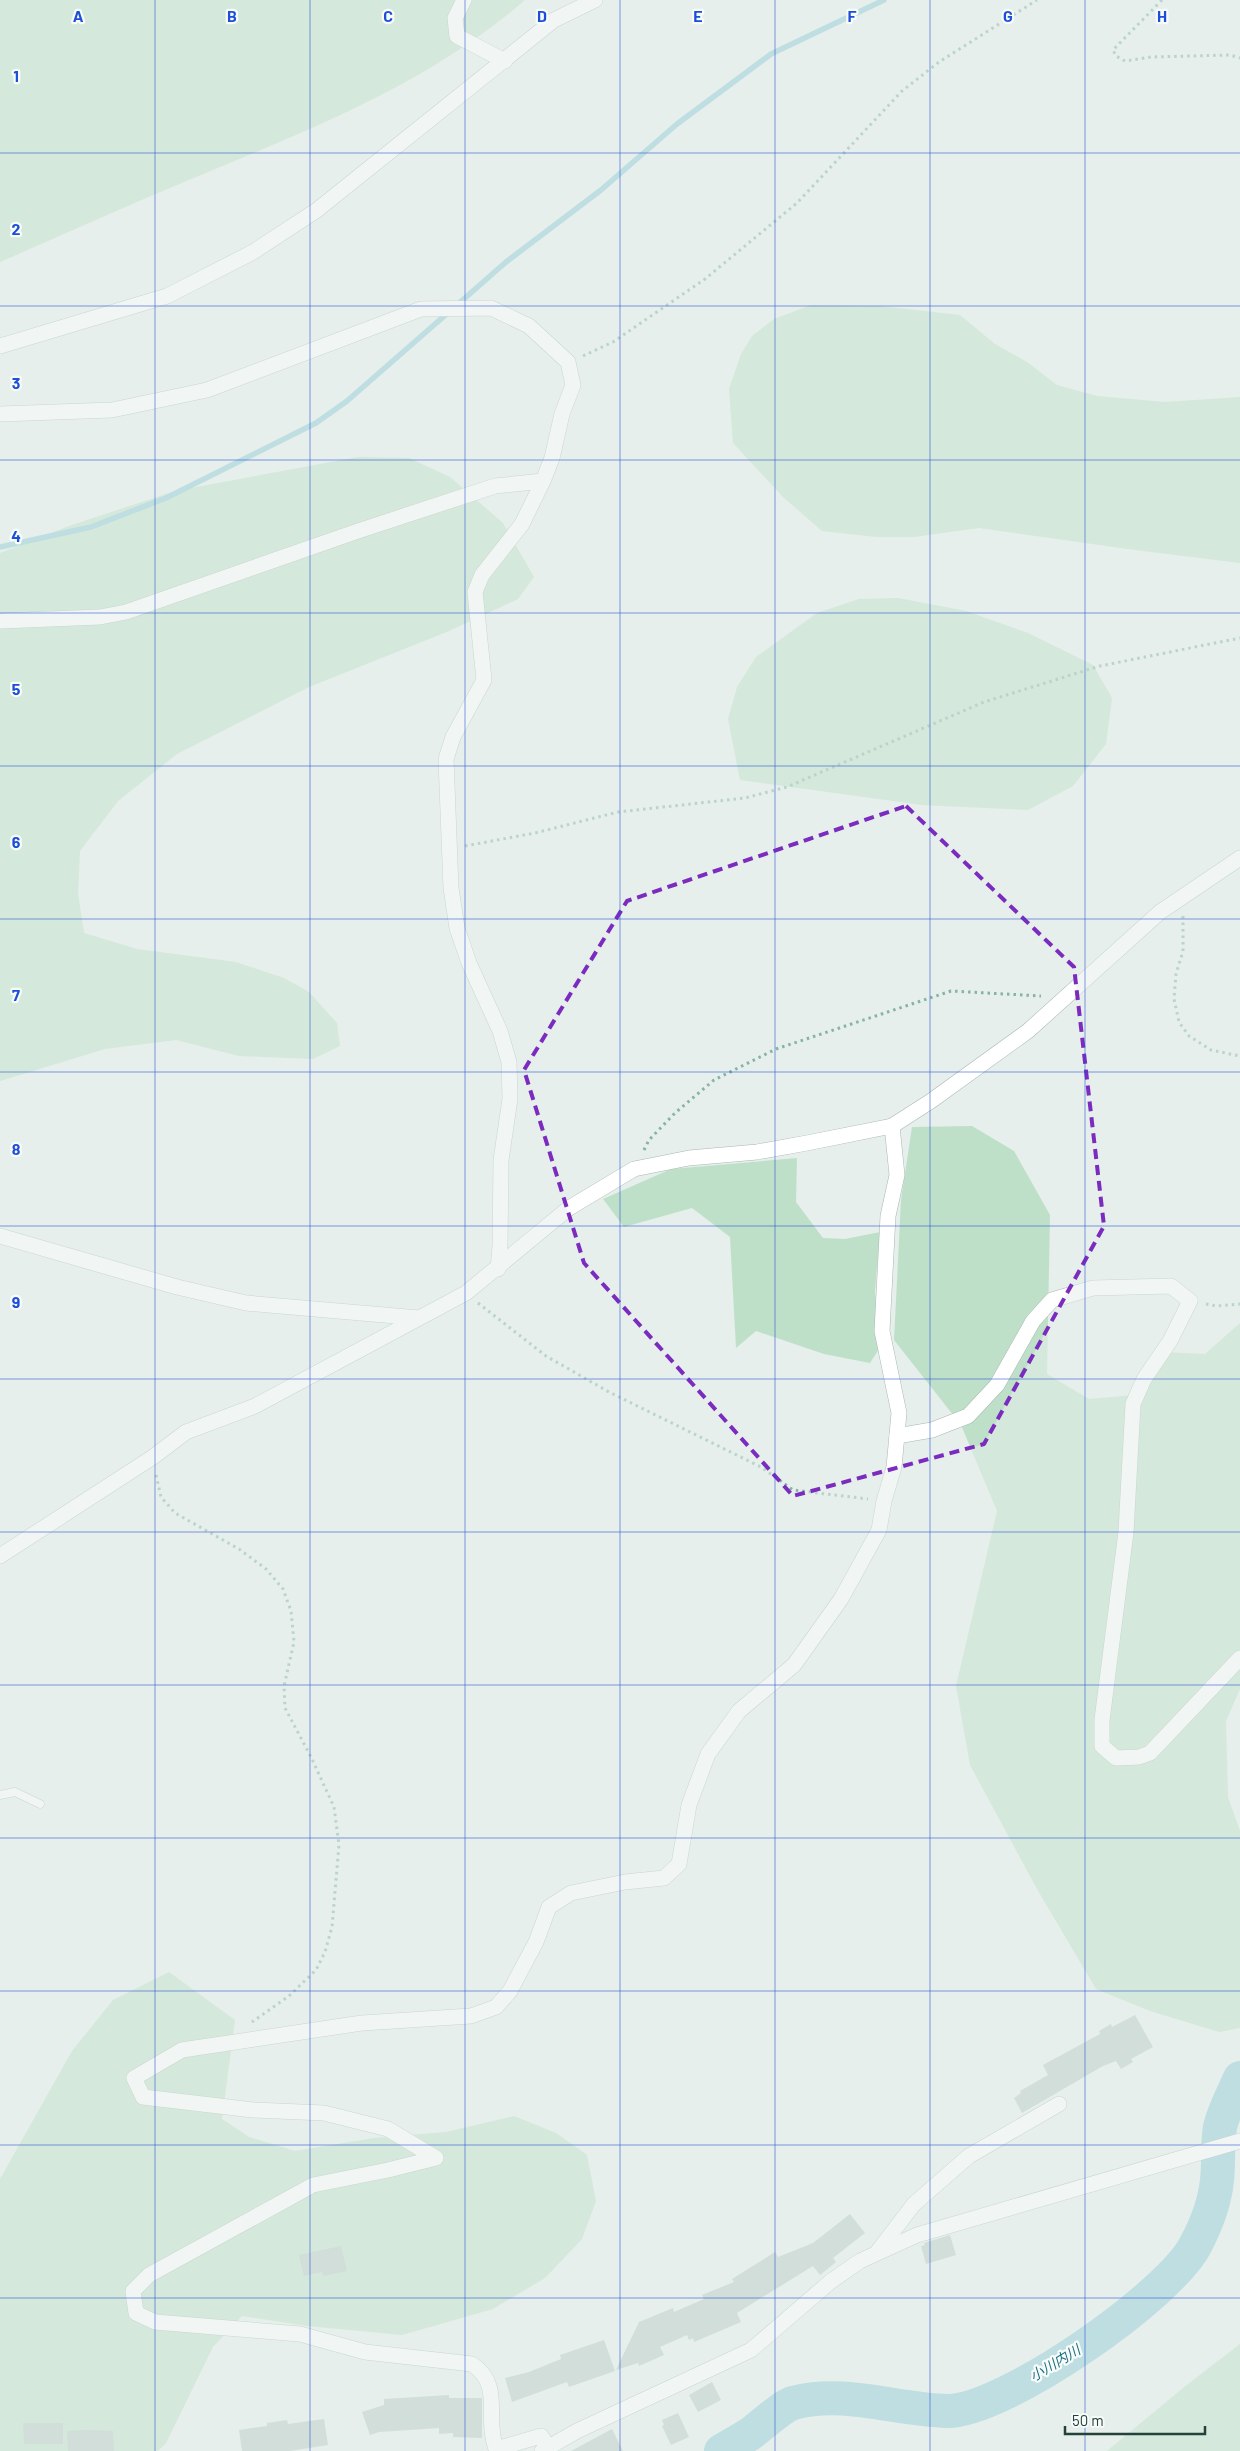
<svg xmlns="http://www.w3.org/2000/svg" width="1240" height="2451" viewBox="0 0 1240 2451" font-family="Barlow,'Noto Sans JP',sans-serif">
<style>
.green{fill:#bfe0c8}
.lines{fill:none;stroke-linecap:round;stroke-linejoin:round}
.stream{stroke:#8ec9d4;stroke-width:5.5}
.river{stroke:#8ec9d4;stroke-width:34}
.building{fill:#bbcac4}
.service-casing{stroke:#a8b8b2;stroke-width:9}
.minor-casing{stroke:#a8b8b2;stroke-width:16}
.path{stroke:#86b3a5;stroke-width:3;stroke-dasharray:2.5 4;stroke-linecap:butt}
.service{stroke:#fff;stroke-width:8}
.minor{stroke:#fff;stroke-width:15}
.marked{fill:none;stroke:#7b2cbf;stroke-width:4;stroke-dasharray:10 6;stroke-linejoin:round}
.grid{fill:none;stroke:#1d4ed8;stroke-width:1;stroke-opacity:0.55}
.labels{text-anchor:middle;stroke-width:4.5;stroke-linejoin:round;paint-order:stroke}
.water-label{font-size:14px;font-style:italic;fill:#1c6f80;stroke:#f7fbf9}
.grid-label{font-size:16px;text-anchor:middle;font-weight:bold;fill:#1d4ed8;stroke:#f7fbf9;stroke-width:4.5;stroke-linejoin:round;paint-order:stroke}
</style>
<rect width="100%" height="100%" fill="#e6efeb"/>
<!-- green -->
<g class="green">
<path d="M0,0H525C429,83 316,127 201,175C133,203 67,233 0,262Z"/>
<polygon points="811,305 880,306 960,315 995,344 1027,362 1057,385 1097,396 1165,402 1240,397 1240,563 1135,550 979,528 914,537 876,537 822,531 783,497 733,443 729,389 741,354 752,336 774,319"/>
<polygon points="358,457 409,458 450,477 503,523 534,577 518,599 449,631 309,687 177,754 118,801 80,851 78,894 84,933 137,949 236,962 284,978 309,992 337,1023 340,1046 313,1059 239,1056 176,1040 105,1049 0,1081 0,553 69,526 175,491"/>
<polygon points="898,598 966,611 1028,633 1093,665 1112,698 1106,744 1073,786 1028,810 922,805 740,780 728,719 737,687 756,657 817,613 859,599"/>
<polygon points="972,1126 1014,1151 1050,1215 1047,1374 1089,1399 1145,1394 1163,1352 1205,1354 1240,1323 1240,1689 1226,1721 1228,1797 1240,1831 1240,2028 1219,2032 1150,2011 1096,1989 1037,1889 970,1765 956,1686 997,1511 961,1425 894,1340 901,1200 912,1127"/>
<polygon points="797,1158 796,1202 823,1238 845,1239 880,1232 875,1291 879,1349 870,1363 824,1354 756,1331 736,1348 730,1237 692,1208 624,1227 603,1199 671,1169"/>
<polygon points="169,1972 235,2020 222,2119 249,2137 295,2151 374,2138 446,2132 514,2116 556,2133 587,2155 596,2201 582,2239 545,2278 493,2309 402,2335 307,2326 242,2316 213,2347 166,2443 158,2451 0,2451 0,2179 72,2051 113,2000"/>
<polygon points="1240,2344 1240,2451 1107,2451 1183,2388"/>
</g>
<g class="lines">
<!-- stream -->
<g class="stream">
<polyline points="457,305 506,262 601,190 677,124 771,54 884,0"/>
<polyline points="0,547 91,527 166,498 316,423 347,401 450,311"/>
</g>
<!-- river -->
<path class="river" d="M721,2451C731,2445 741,2440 750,2434C761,2426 781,2407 793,2403C845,2389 895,2410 947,2411C1003,2412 1171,2295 1196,2244C1206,2225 1215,2201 1217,2180C1219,2163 1217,2144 1220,2127C1224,2110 1233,2094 1240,2078"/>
</g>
<!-- building -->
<g class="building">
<polygon points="1135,2015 1153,2047 1131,2059 1133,2062 1121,2069 1116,2061 1103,2066 1022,2113 1014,2098 1021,2093 1020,2091 1048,2075 1043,2065 1100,2034 1099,2031 1111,2024 1112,2027"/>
<polygon points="850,2214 865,2233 833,2258 836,2262 820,2275 813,2266 737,2313 741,2322 694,2342 693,2338 689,2340 687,2335 660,2347 664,2355 639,2366 638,2363 616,2370 639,2322 673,2308 674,2312 704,2299 702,2295 734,2282 732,2279 775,2252 778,2257 813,2243"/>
<polygon points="950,2235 956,2255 926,2264 921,2246 925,2245 924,2243"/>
<polygon points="341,2246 347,2271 323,2276 322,2272 304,2276 299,2255"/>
<polygon points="604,2340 615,2371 569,2387 567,2382 512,2402 505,2378 529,2372 561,2359 560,2355"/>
<polygon points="712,2382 721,2400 698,2412 689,2395"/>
<polygon points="449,2395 449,2398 482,2398 482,2438 453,2437 453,2433 439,2434 439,2428 379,2432 370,2435 362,2412 384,2405 384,2399"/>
<polygon points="678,2413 689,2437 671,2445 662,2426 664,2425 662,2420"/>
<polygon points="324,2419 328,2445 290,2451 242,2451 239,2430 267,2426 267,2423 287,2420 288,2424"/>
<polygon points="23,2423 63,2423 63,2444 24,2444"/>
<polygon points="612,2429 623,2451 571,2451"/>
<polygon points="87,2430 113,2431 114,2451 68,2451 67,2431"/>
</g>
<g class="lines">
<defs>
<polyline id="service" points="0,1795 15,1792 40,1804"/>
<g id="minor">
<polyline points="464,0 455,18 457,36 505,61"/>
<polyline points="0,346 167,296 253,252 317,210 554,20 595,0"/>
<polyline points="0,414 112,410 207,390 421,309 491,308 529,326 568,362 573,385 562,414 552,458 543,481 522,524 482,575 475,592 484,680 453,737 446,759 451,888 457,928 469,963 500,1031 509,1062 510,1099 501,1160 500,1246 498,1269"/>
<polyline points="0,621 100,617 126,612 358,531 495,486 543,481"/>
<polyline points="0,1236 177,1287 246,1303 419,1318"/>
<polyline points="897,1436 932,1430 968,1416 997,1385 1033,1321 1052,1300 1093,1288 1171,1286 1190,1301 1170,1341 1144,1379 1133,1404 1126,1532 1102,1720 1102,1746 1116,1758 1139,1757 1150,1753 1240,1658"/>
<polyline points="0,1556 153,1457 186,1432 255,1406 466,1293 569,1208 634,1169 689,1158 757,1152 807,1143 892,1126 931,1101 1028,1031 1160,912 1240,858"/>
<polyline points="878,2251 914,2204 969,2156 1059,2104"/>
<path d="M549,2448L541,2436L496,2449C484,2417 504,2386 472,2364L365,2352L300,2334L155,2322L136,2313L133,2291L149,2275L313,2185L388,2170L436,2158L388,2129L324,2113L253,2110L143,2097L134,2078L182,2050L362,2023L471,2016L496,2007L510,1991L536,1942L549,1907L571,1893L625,1882L664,1878L679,1864L689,1805L708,1754L739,1711L794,1665L841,1599L879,1530L884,1501L894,1467L899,1413L882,1331L888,1216L897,1175L892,1126"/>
<polyline points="542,2451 577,2431 751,2350 830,2282 860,2261 917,2235 1240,2141"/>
</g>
</defs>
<!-- service casing -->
<use href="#service" class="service-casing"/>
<!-- minor casing -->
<use href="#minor" class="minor-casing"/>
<!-- path -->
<g class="path">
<polyline points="1162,0 1113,50 1116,56 1125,61 1151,57 1230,55 1240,58"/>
<polyline points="583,356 613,342 705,279 797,203 902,91 939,62 1037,0"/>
<polyline points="465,846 535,833 618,812 745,798 787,787 984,702 1100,666 1240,638"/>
<polyline points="1183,916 1183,951 1176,974 1174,999 1179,1022 1189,1036 1211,1050 1240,1056"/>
<polyline points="644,1150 649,1140 675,1113 714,1080 776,1049 951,991 1041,996"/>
<polyline points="478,1303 546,1356 609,1392 761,1467 793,1490 868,1499"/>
<polyline points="1206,1304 1217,1306 1240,1304"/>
<polyline points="156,1475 161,1497 175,1513 239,1549 266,1569 283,1589 291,1611 294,1642 284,1686 285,1708 311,1757 334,1807 339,1845 332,1927 325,1952 316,1970 289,1996 252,2022"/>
</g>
<!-- service -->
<use href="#service" class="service"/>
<!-- minor -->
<use href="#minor" class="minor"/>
</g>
<!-- marked area -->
<path d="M0 0H1240V2451H0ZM906,806L1074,967L1104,1226L984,1444L793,1496L584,1263L524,1070L627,901Z" fill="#e6efeb" fill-opacity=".55" fill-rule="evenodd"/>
<path class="marked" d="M906,806L1074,967L1104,1226L984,1444L793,1496L584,1263L524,1070L627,901Z"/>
<!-- grid -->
<path class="grid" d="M155,0V2451M310,0V2451M465,0V2451M620,0V2451M775,0V2451M930,0V2451M1085,0V2451M0,153H1240M0,306H1240M0,460H1240M0,613H1240M0,766H1240M0,919H1240M0,1072H1240M0,1226H1240M0,1379H1240M0,1532H1240M0,1685H1240M0,1838H1240M0,1991H1240M0,2145H1240M0,2298H1240"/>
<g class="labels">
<!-- water labels -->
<g class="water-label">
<text transform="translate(1055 2363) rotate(-31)" y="5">小川内川</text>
</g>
</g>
<g class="grid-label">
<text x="78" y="22">A</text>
<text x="232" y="22">B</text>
<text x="388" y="22">C</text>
<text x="542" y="22">D</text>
<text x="698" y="22">E</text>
<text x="852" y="22">F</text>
<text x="1008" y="22">G</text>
<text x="1162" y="22">H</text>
<text x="16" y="82">1</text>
<text x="16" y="235">2</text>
<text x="16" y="389">3</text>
<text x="16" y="542">4</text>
<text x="16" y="695">5</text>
<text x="16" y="848">6</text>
<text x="16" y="1001">7</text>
<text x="16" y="1155">8</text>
<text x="16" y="1308">9</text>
</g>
<!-- scale -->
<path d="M1065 2426v8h140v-8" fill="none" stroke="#24423a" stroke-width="2.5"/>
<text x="1072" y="2426" font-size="15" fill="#24423a" stroke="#f7fbf9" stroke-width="4" paint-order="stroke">50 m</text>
</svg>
